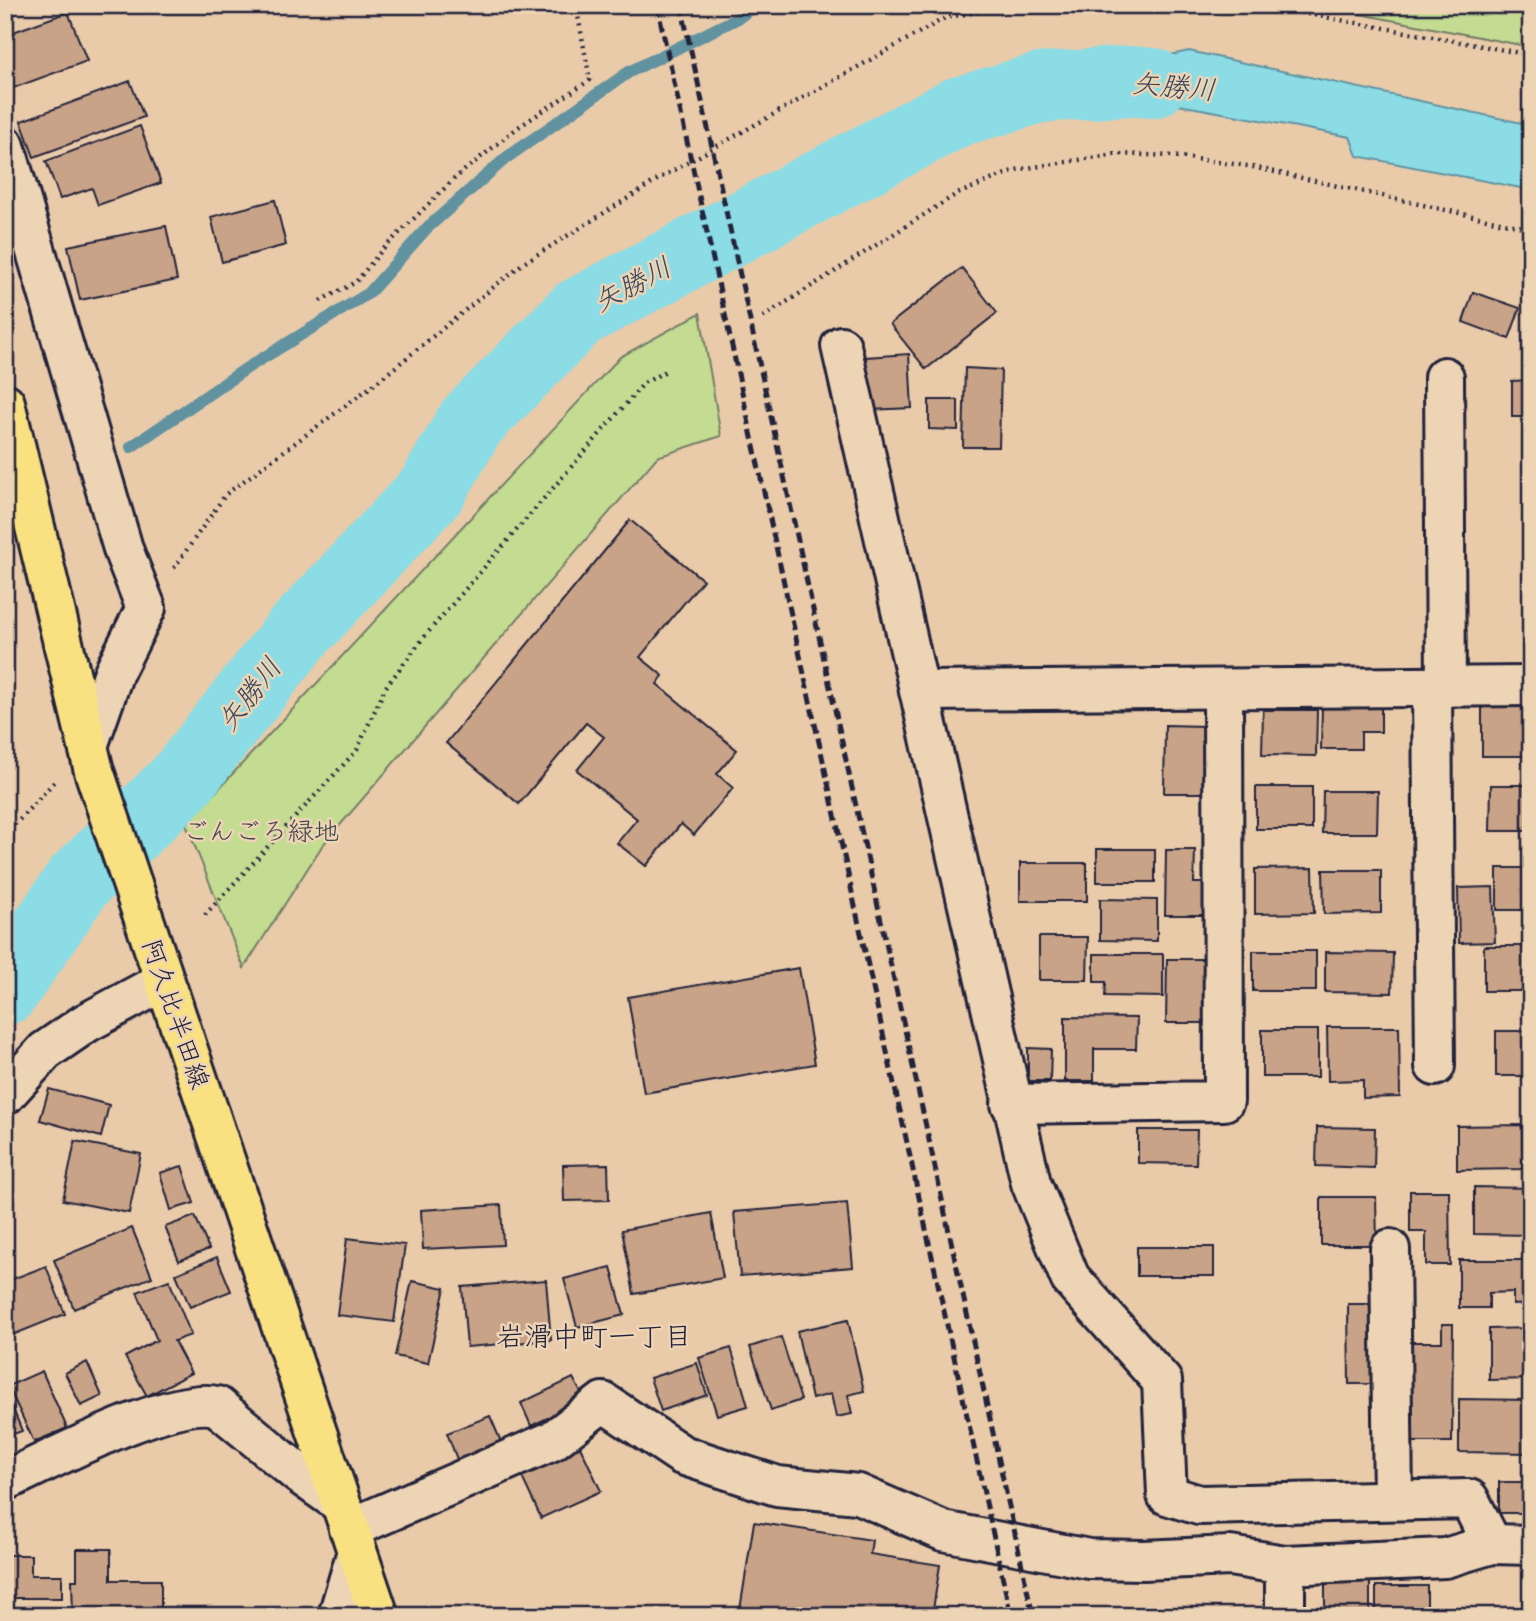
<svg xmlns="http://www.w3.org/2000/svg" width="1536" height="1621" viewBox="0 0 1536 1621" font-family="'Patrick Hand','Klee One',sans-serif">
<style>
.green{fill:#c4db92;stroke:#737e66;stroke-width:2}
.water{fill:#8bdce4;stroke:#6192a0;stroke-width:2}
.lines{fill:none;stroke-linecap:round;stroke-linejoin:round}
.stream{stroke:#6192a0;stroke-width:12}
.river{stroke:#8bdce4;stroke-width:70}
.building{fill:#c9a387;stroke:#22223b;stroke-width:2}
.minor-casing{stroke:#22223b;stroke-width:44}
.major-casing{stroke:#22223b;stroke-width:44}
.path{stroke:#22223b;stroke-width:4.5;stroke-dasharray:2 5;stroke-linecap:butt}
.minor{stroke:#edd4b5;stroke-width:38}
.major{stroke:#f9e181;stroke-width:38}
.rail{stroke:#22223b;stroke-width:5;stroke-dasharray:10 5;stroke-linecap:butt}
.labels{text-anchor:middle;stroke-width:5;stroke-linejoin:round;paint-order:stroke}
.park-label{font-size:26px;fill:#42474c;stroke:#edd4b5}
.street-label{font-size:26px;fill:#22223b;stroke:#edd4b5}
.water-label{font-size:28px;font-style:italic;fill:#37475d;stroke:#edd4b5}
.neighbourhood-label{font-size:28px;fill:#22223b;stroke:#edd4b5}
</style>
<rect width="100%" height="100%" fill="#e9cbaa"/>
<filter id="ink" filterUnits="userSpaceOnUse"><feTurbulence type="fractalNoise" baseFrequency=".0143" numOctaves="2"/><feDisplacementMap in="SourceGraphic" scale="14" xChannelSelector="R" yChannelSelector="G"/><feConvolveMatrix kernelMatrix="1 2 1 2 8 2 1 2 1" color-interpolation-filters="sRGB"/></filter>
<g filter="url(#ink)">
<!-- green -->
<g class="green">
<polygon points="1313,5 1531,5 1531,47"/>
<polygon points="700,313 721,436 657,457 322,846 244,968 186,824 620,357"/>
</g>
<!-- water -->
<polygon class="water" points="1189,51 1531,125 1531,190 1357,156 1350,137 1196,108 1040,83"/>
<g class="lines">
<!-- stream -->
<polyline class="stream" points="131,447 247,368 369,293 426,229 506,158 629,72 738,18 757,5"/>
<!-- river -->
<polyline class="river" points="5,990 78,882 180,782 296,635 431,491 471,422 578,313 957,112 1040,88 1129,81 1153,83"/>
</g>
<!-- building -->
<g class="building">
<polygon points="68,12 87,61 8,90 5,81 5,35"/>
<polygon points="130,81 144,117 34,157 21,121"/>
<polygon points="140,126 161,183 98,205 92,188 60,199 46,161"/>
<polygon points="275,200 286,245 222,262 211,217"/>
<polygon points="166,226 177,280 80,300 68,246"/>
<polygon points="962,268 997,313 926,369 890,324"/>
<polygon points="1473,292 1520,308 1509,339 1463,322"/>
<polygon points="909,354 912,408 869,410 866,357"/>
<polygon points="965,368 1001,370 999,447 963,447"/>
<polygon points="1531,380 1531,417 1512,417 1512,381"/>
<polygon points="929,400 958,400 958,430 929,429"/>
<polygon points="630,520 703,580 640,657 663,676 657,684 737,750 717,774 733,788 694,835 681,824 646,866 617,843 637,819 577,770 604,737 586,723 519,804 446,743"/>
<polygon points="1322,706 1381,707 1381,732 1361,732 1361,749 1321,749"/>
<rect x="1482" y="707" width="49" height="49"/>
<polygon points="1263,710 1317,710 1316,756 1262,755"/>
<polygon points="1165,725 1205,726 1204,793 1164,793"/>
<polygon points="1491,785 1531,785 1531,831 1490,831"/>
<rect x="1256" y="787" width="56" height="42"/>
<polygon points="1323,791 1378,791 1377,833 1322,833"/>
<rect x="1097" y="849" width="58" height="33"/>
<polygon points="1166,850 1195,850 1194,883 1205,883 1205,915 1165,915"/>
<rect x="1020" y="863" width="67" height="38"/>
<polygon points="1313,868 1314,913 1255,914 1255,869"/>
<rect x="1497" y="868" width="34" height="42"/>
<polygon points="1323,870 1381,870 1381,913 1324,914"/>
<polygon points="1493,887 1495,942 1459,943 1458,888"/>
<polygon points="1100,899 1157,900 1157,941 1100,940"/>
<polygon points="1039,937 1088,937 1087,980 1039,980"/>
<rect x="1484" y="946" width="47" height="45"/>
<rect x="1253" y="951" width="63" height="40"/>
<polygon points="1325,952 1393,953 1392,993 1325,992"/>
<polygon points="1094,954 1163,954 1163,997 1105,996 1106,982 1094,982"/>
<polygon points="1167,959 1207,959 1207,1023 1166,1023"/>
<polygon points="799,968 815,1064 644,1093 628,997"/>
<polygon points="1065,1017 1137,1018 1136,1049 1094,1049 1094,1081 1065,1081"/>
<polygon points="1327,1027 1399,1027 1400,1097 1363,1098 1363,1080 1328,1081"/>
<rect x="1262" y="1030" width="56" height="47"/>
<rect x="1496" y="1031" width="35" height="45"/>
<polygon points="1028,1048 1051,1049 1050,1081 1028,1081"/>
<polygon points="49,1089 109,1105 101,1137 40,1120"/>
<polygon points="1522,1125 1523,1169 1457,1170 1457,1126"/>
<polygon points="1317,1127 1375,1128 1374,1168 1316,1166"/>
<polygon points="1138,1130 1197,1130 1196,1164 1138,1163"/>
<polygon points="75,1141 141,1154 129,1213 63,1200"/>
<polygon points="608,1164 609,1200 564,1201 563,1165"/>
<polygon points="182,1166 194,1203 171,1210 160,1173"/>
<polygon points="1474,1187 1531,1188 1531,1235 1474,1234"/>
<polygon points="1410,1191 1449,1191 1450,1265 1426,1265 1426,1232 1410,1232"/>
<polygon points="1321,1197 1376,1197 1377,1245 1321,1245"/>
<polygon points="847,1203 853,1267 740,1276 734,1212"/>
<polygon points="501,1205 503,1245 423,1249 421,1210"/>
<polygon points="711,1213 723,1278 634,1294 622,1230"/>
<polygon points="195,1216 209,1249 179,1261 165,1227"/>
<polygon points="132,1228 152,1277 74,1309 54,1260"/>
<polygon points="347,1238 405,1245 394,1322 337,1315"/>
<rect x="1137" y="1247" width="77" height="29"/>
<polygon points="217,1257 231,1291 190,1307 176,1274"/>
<polygon points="1459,1260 1531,1260 1531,1304 1513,1305 1513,1292 1489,1293 1489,1308 1459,1308"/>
<polygon points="46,1266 65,1314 5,1338 5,1282"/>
<polygon points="611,1267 624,1315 577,1327 564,1279"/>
<polygon points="169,1280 191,1335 174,1341 191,1373 147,1396 125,1357 157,1340 137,1292"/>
<polygon points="546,1280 551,1340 467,1347 462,1287"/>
<polygon points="412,1281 445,1288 428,1363 395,1356"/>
<polygon points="1348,1304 1376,1304 1377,1384 1349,1384"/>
<polygon points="848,1320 864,1391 848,1395 852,1414 836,1417 831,1394 812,1399 797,1331"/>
<polygon points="1442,1324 1453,1324 1452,1442 1407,1442 1408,1342 1442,1342"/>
<polygon points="1531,1328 1531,1379 1489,1380 1489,1329"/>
<polygon points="781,1337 801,1400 771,1410 750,1347"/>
<polygon points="731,1348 748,1406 717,1415 699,1358"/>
<polygon points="87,1362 102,1396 81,1406 65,1373"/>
<polygon points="697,1363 707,1395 661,1411 650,1378"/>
<polygon points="42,1371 67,1428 34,1442 8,1386"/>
<polygon points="573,1378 585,1400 531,1426 521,1403"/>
<polygon points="7,1394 22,1431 5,1437 5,1395"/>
<polygon points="1459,1399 1531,1400 1531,1453 1459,1452"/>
<polygon points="490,1416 502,1444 458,1462 447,1433"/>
<polygon points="580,1446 601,1491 541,1518 520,1473"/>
<rect x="1499" y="1482" width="32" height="31"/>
<polygon points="754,1522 872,1540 870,1554 940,1565 932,1616 739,1616"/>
<polygon points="77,1549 111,1549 111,1580 161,1580 161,1616 73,1616 72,1580 77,1580"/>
<polygon points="5,1555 31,1555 31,1575 62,1575 62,1598 5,1598"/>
<polygon points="1325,1581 1370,1582 1370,1616 1325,1616"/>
<rect x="1376" y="1586" width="51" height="30"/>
<polygon points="5,1609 49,1609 49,1614 62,1614 62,1616 5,1616"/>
</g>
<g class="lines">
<defs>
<g id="minor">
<polyline points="5,146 124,552 146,608 114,672 88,746"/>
<polyline points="841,346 1031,1183 1070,1278 1162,1381 1167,1495 1199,1505 1469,1499 1492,1544"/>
<polyline points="1444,377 1446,687"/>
<polyline points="1432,687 1435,1066"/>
<polyline points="919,691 1531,686"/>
<polyline points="5,1095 45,1051 86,1023 164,981"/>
<polyline points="1011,1104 1224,1101 1223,689"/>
<polyline points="1390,1249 1393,1500"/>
<path d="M5,1481C51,1460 172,1395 217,1406L299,1474L340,1503"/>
<polyline points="349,1529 552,1441 603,1402 682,1455 777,1486 858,1494 943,1531 1089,1559 1144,1560 1230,1556 1285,1565 1445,1558 1492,1544 1531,1545"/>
<polyline points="338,1616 357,1551"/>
<polyline points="1285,1616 1285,1565"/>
</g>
<polyline id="major" points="5,403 94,771 379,1616"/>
</defs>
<!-- minor casing -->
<use href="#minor" class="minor-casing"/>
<!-- major casing -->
<use href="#major" class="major-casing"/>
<!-- path -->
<g class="path">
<polyline points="1259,5 1531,55"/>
<polyline points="320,301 356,282 382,250 455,178 517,128 590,80 576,5"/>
<polyline points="763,317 955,195 1015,170 1117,154 1173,156 1248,166 1531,229"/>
<polyline points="174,568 226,494 372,386 522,264 662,177 945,18 1010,5"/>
<polyline points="5,835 57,779"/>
<polyline points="205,915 357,750 385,688 424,637 644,383 666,371"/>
</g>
<!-- minor -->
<use href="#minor" class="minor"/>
<!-- major -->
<use href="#major" class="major"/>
<!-- rail -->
<g class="rail">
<polyline points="657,5 1011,1616"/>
<polyline points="681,5 1033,1616"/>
</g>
</g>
</g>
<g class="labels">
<!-- park labels -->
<g class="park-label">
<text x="261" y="840">ごんごろ緑地</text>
</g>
<!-- street labels -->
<g class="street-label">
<text transform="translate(176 1014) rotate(71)" y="9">阿久比半田線</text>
</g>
<!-- water labels -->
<g class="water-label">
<text transform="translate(1174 86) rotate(5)" y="10">矢勝川</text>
<text transform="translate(632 284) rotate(-28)" y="10">矢勝川</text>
<text transform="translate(249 694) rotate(-52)" y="10">矢勝川</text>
</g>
<!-- neighbourhood labels -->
<g class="neighbourhood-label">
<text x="594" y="1346">岩滑中町一丁目</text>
</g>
</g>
<!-- margin -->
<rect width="1536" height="1621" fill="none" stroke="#edd4b5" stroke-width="28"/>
<rect x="14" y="14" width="1508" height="1593" fill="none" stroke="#22223b" stroke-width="2.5" filter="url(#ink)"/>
</svg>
